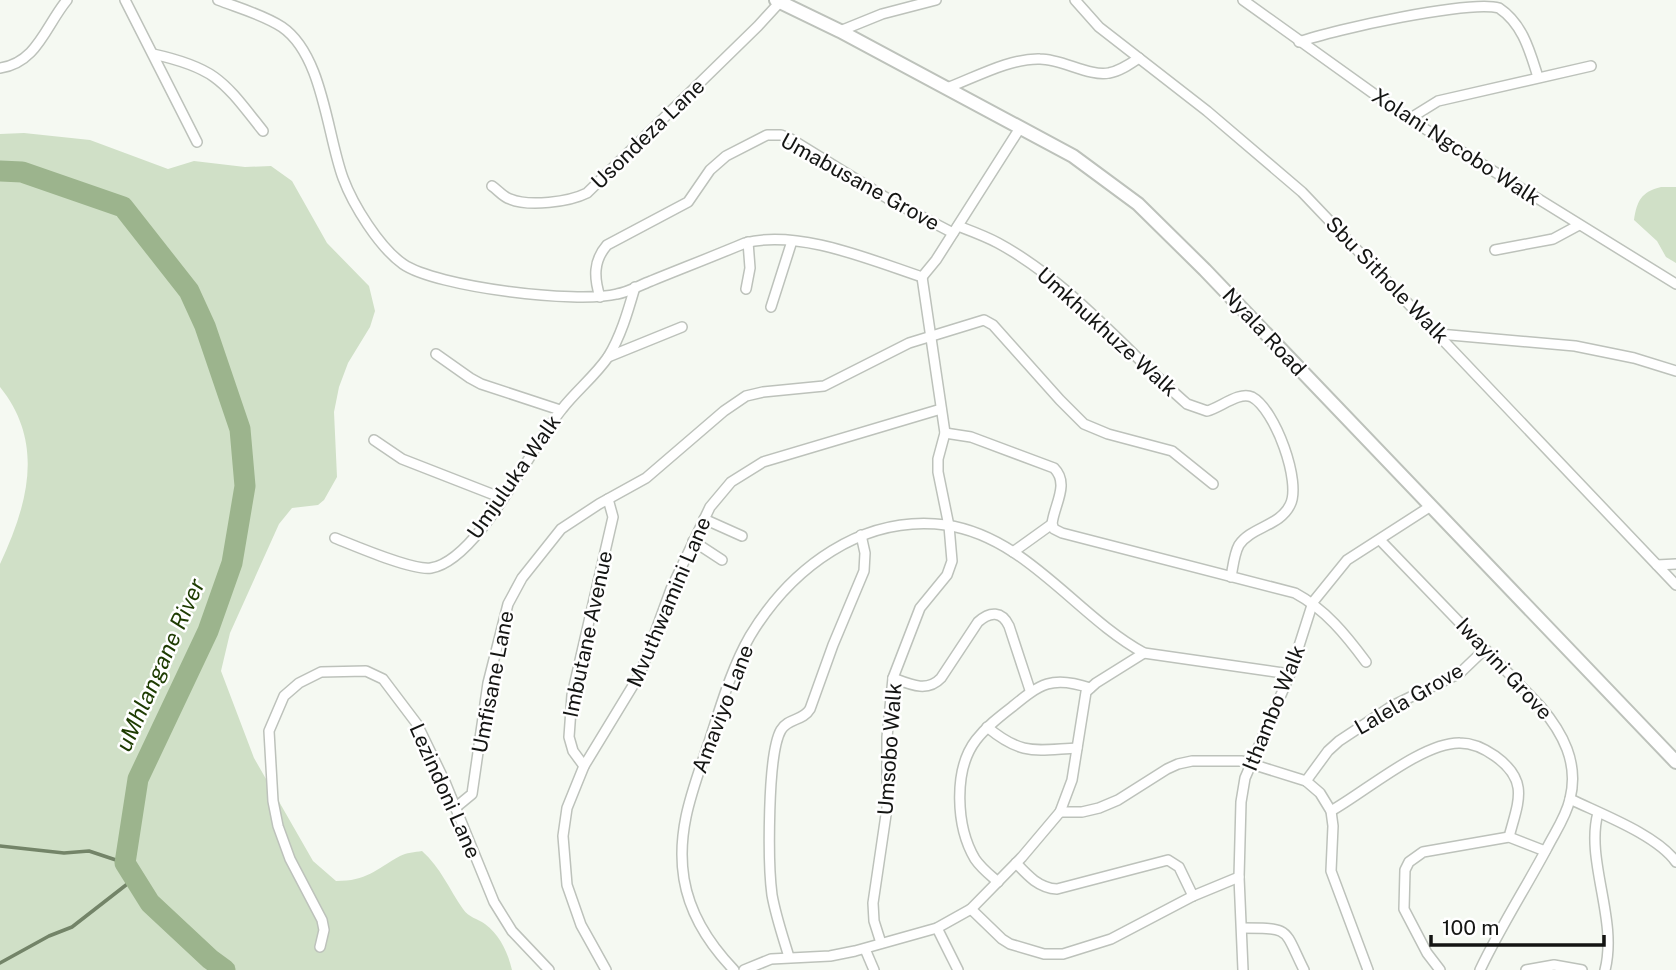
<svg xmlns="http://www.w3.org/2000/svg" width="1676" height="970" viewBox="0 0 1676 970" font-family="'Public Sans',sans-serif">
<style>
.green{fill:#d0e0c7}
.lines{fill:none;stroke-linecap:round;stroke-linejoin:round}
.stream{stroke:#738468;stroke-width:3.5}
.river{stroke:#9cb48d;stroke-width:21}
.street-casing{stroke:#bdc2bb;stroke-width:12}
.secondary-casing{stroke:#bdc2bb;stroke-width:16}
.street{stroke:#fff;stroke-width:9}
.secondary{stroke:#fff;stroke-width:12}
.labels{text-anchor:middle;stroke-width:5;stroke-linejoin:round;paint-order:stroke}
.street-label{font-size:21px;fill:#141513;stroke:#fff}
.water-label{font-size:23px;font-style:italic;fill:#1d3b00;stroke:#fff}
</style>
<rect width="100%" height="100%" fill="#f5f9f2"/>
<!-- green -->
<g class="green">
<path d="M24,133L90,140L168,169L194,161L245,167L271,166L292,181L327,243L369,286L375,311L370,327L348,363L339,387L334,412L337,477L324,500L318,505L292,508L279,524L230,633L221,671L254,758L313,861L336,881C367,881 375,870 400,856C406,853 415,852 422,851C441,868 449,889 463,909C469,918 477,918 485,924C500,935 508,953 512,970H0V564C28,504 45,443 0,387V134Z"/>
<path d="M1661,187H1676V263L1666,257L1657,241L1634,220C1637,201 1641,192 1661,187Z"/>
</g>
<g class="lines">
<!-- stream -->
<g class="stream">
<polyline points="0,846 64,853 89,851 125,863"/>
<polyline points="0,963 49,936 72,927 135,878"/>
</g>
<!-- river -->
<polyline class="river" points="0,171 22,172 123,207 189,291 205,326 240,429 245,486 232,563 208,631 138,779 125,863 150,903 210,959 225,970"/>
<defs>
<g id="street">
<polyline points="125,0 197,142"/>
<path d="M218,0C239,8 264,15 282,27C323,55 327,135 343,178C353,205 379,247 403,264C436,287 577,304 617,294C629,292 640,285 651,281C683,268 714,256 745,243C798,229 871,260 922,277"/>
<polyline points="1075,0 1099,27 1207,111 1302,192 1676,585"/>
<polyline points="1243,0 1409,119 1676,284"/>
<polyline points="840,31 882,14 936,0"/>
<path d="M1299,42C1335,29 1470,0 1499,8C1523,24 1530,52 1538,77"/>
<path d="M153,54C217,68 224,82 263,131"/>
<path d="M0,68C37,63 46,25 67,0"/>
<path d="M947,88C976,77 1010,58 1040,59C1062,59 1090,77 1109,73C1120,71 1130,64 1139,58"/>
<polyline points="1409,119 1438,101 1591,66"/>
<path d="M492,186C498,190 503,197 510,199C529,207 569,202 587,193L758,26L780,2"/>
<path d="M958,226C971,231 985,236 998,243C1070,282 1125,350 1187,404L1207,411C1220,408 1239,391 1252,397C1275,409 1302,483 1290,505C1280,526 1251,527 1239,545C1234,554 1233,567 1231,577"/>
<polyline points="1495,250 1553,239 1579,225"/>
<polyline points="922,277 936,260 1020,128"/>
<polyline points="746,289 750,268 748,242"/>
<path d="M600,297C594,278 593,261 607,245L688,202L710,170L726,156L767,135H781L791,139L890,200L953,233"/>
<polyline points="771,307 792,241"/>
<polyline points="1439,334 1575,346 1634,358 1676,371"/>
<polyline points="436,354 470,378 481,384 560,410"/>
<polyline points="608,357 682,327"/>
<path d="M945,433L971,437L1054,468C1070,484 1054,505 1052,524L1054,529L1062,533L1295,593C1325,609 1346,635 1366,662"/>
<polyline points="374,440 402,459 502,498"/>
<polyline points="704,519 742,536"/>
<path d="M335,538C355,546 413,571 431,568C479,560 531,446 562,409C576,391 595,376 608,357C621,336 628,311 635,287"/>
<path d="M1380,540L1540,706C1563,733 1579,763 1570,799C1566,817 1555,832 1547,848C1525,889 1500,928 1480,970"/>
<polyline points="693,541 722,560"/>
<polyline points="1013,552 1052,524"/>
<polyline points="1657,565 1676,564"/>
<path d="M893,678C909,684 927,693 941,678L978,622C990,611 1002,611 1009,626L1030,690"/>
<path d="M987,727C1022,756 1035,750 1077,748"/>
<polyline points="584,766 573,751 569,737 572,695 613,517 608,499"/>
<polyline points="1306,781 1328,751 1339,741 1392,706 1460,673 1485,649"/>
<path d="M1570,799C1601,814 1657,835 1676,862"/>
<polyline points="455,808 472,794 488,683 508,604 522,578 561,529 599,504 646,478 724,411 746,396 763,392 824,386 909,343 984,320 993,325 1060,400 1084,424 1108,434 1172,451 1213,484"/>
<path d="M1331,811C1365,792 1423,742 1460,743C1472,743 1485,749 1495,756C1530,781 1518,802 1509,837"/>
<polyline points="1060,812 1082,812 1099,808 1118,800 1167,769 1178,764 1192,761 1242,761 1306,781 1320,793 1331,811 1333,826 1331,871 1368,970"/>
<path d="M1598,813C1585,860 1618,919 1605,970"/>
<path d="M1016,863C1028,876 1039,888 1057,889L1168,860L1179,867L1193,896"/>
<path d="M998,882C990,875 981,868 975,859C956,827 953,770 976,740C986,727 999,717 1012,707C1040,684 1052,675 1090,688"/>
<polyline points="971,909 1002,939 1010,944 1044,954 1063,954 1111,939 1193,896 1239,877"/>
<polyline points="937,928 958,970"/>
<path d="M1242,928C1292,928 1283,928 1304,970"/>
<polyline points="881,943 874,921 873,903 887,808 887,737 893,678 920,608 947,575 952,561 949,526 938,472 938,459 945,433 922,277"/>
<polyline points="320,947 324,930 322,920 290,859 278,826 273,801 269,731 284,696 299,683 321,672 366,671 383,679 417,724 445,782 494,902 512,931 549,970"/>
<polyline points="865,949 874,970"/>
<path d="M789,957C783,937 776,917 772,895C768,865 767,754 781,730C788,718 803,721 810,709L833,645L864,571L865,553L861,535"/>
<polyline points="606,970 581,925 567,885 563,836 567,808 584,766 640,674 671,589 710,507 731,482 763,462 941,409"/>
<path d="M734,970C709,944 690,915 684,879C676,831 693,789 708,745C720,709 731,669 750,636C791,568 862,514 946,525C1027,537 1076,616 1144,653L1290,674"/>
<polyline points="744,970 771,959 830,956 855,951 937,928 971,909 1022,857 1060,812 1072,780 1086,692 1096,683 1144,653"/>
<polyline points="1243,970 1239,877 1241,802 1245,778 1290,674 1313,602 1347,560 1431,506"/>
<polyline points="1440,970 1427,953 1404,909 1405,870 1409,862 1423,852 1509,837 1545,851"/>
<polyline points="1526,970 1554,965 1582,970"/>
</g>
<polyline id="secondary" points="776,0 840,31 1073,156 1138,204 1205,270 1676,762"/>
</defs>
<!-- street casing -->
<use href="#street" class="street-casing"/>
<!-- secondary casing -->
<use href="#secondary" class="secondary-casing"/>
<!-- street -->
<use href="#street" class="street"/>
<!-- secondary -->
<use href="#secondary" class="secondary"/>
</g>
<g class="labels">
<!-- street labels -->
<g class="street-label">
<text transform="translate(648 134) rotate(-44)" y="7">Usondeza Lane</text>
<text transform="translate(1456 147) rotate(33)" y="7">Xolani Ngcobo Walk</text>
<text transform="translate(860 182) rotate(29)" y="7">Umabusane Grove</text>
<text transform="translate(1387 280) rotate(46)" y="7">Sbu Sithole Walk</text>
<text transform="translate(1107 332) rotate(42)" y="7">Umkhukhuze Walk</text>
<text transform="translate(1264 332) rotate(47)" y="7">Nyala Road</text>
<text transform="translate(514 477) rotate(-55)" y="7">Umjuluka Walk</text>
<text transform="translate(669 602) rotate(-67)" y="7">Mvuthwamini Lane</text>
<text transform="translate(588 634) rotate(-78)" y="7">Imbutane Avenue</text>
<text transform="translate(1504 669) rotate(47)" y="7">Iwayini Grove</text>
<text transform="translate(493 682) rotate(-79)" y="7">Umfisane Lane</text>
<text transform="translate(1409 699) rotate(-30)" y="7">Lalela Grove</text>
<text transform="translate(1274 708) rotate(-68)" y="7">Ithambo Walk</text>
<text transform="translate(723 709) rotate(-69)" y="7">Amaviyo Lane</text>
<text transform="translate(890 749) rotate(-86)" y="7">Umsobo Walk</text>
<text transform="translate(445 791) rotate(66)" y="7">Lezindoni Lane</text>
</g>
<!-- water labels -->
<g class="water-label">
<text transform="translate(160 665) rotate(-66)" y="8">uMhlangane River</text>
</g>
</g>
<!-- scale -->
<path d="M1431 935v10h173v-10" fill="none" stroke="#141513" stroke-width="3.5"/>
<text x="1442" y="935" font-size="21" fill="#141513" stroke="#ffffff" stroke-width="5" paint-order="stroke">100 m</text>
</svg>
